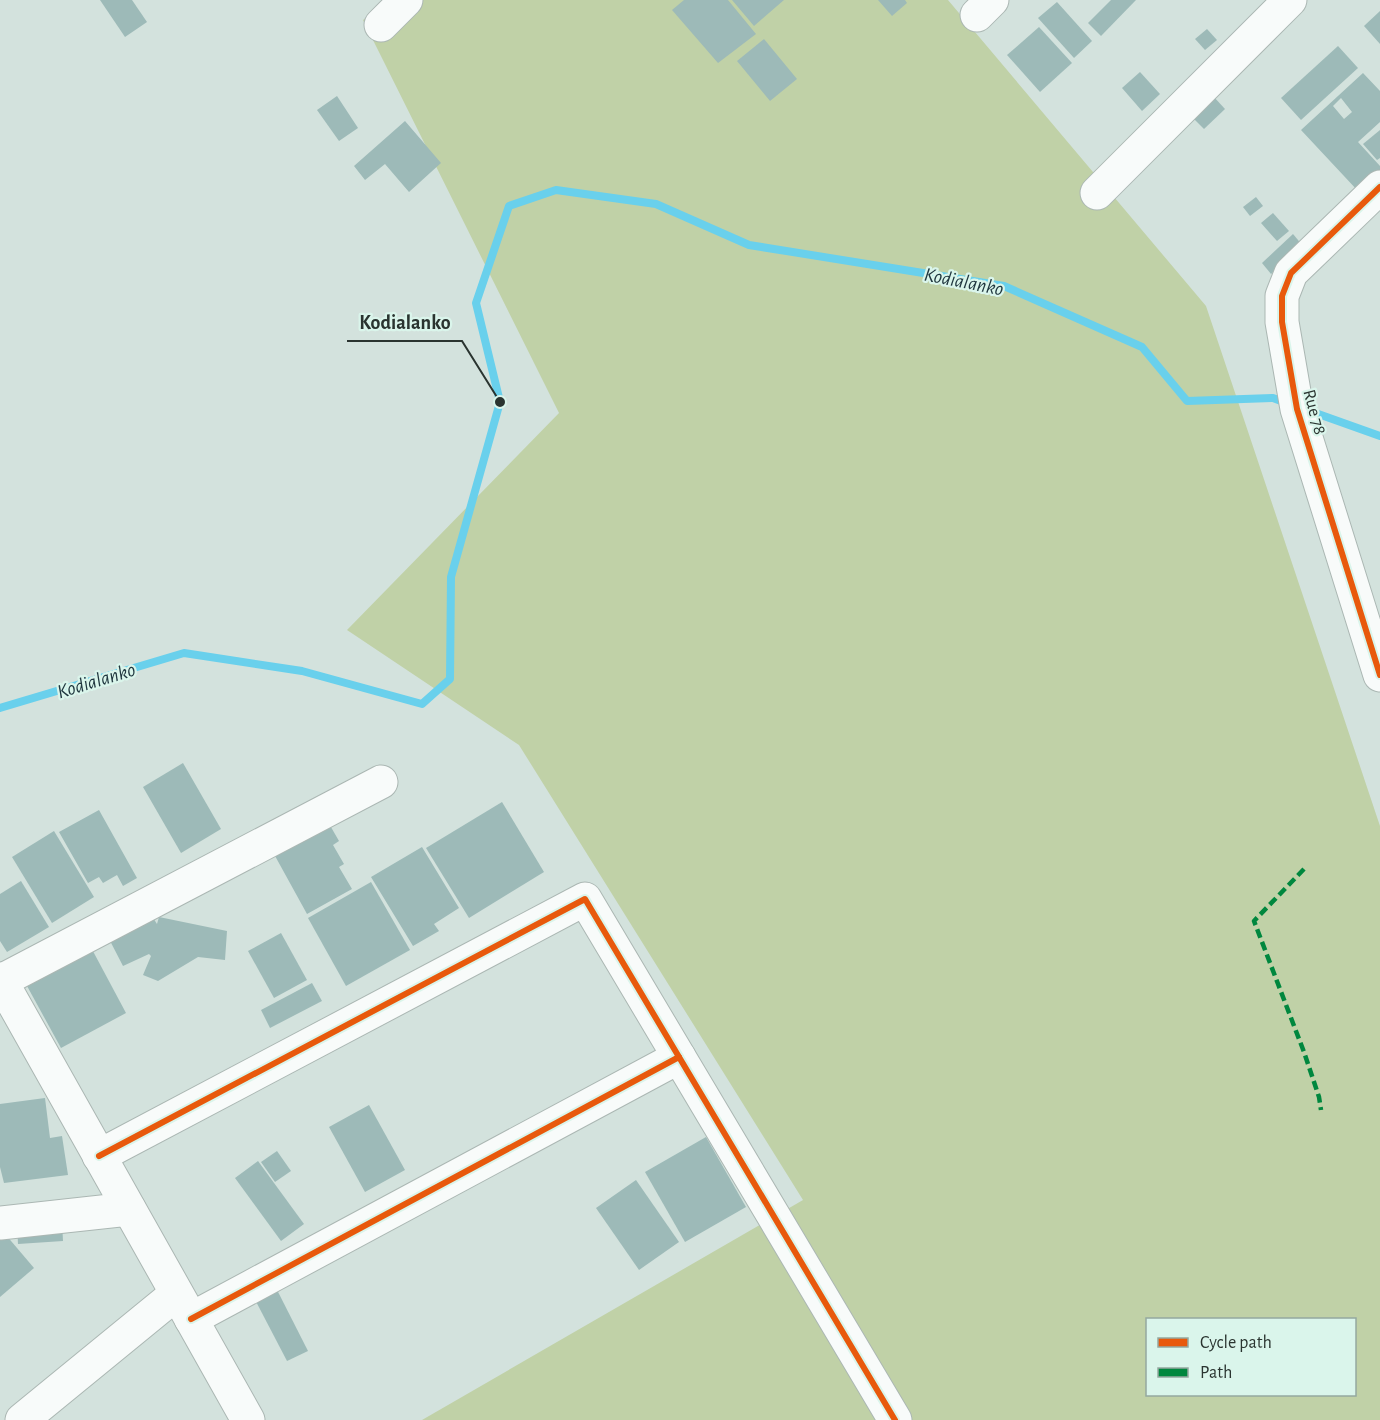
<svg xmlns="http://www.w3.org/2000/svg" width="1380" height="1420" viewBox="0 0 1380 1420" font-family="'Alegreya Sans',sans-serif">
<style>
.green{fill:#c0d1a7;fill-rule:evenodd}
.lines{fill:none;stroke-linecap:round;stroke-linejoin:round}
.stream{stroke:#69d0ec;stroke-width:8}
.building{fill:#9dbab8;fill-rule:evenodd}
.minor-casing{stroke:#abb7b3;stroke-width:35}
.minor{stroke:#f8fbfa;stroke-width:33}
.quiet{stroke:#00873e;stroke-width:4.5;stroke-dasharray:9 4.5;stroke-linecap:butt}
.cycleway-casing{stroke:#daf5eb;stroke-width:10}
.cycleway{stroke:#e8590c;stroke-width:6}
.labels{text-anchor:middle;stroke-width:4.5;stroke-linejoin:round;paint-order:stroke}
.street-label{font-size:18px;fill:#2a3430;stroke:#daf5eb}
.water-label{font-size:20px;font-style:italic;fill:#20373f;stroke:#daf5eb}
.leader{fill:none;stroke:#2a3430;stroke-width:2}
.callout-dot{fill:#2a3430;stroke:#daf5eb;stroke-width:2}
.callout-label{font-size:20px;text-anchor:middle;font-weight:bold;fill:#2a3430;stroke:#daf5eb;stroke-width:4.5;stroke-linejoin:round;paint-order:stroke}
</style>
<rect width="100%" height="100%" fill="#d3e2dd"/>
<!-- green -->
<path class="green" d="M391,0H948L1206,306L1380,826V1420H422L803,1200L519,745L347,630L559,413L363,20ZM1148,1320H1354V1394H1148Z"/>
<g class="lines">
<!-- stream -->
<g class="stream">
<polyline points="1307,410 1380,436"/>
<polyline points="0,708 184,653 302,671 422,704 450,679 451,577 500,402 476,303 509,206 556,190 656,204 749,245 1004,286 1142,347 1187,401 1273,398 1289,404"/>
</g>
</g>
<!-- building -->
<g class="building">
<polygon points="100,0 132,0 147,22 125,37"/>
<polygon points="684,0 728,0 756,34 718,63 672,10"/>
<polygon points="732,0 784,0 754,26"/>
<polygon points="878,0 905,0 907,3 892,16"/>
<polygon points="1111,0 1136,0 1101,36 1088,23"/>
<polygon points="1057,2 1092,41 1074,58 1038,18"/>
<polygon points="1380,11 1380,44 1364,26"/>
<polygon points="1039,27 1072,63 1040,92 1007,55"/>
<polygon points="1207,29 1217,40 1205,50 1195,39"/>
<polygon points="764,39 797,79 770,101 737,61"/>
<polygon points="1338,46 1358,68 1301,120 1281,98"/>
<polygon points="1140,72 1160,94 1142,111 1122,88"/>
<path d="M1363,73L1380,91V122L1358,142L1380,166V171L1358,191L1301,130ZM1341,98L1352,112L1344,119L1333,106Z"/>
<polygon points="337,96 358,128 339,141 317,110"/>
<polygon points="1213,96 1225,109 1204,129 1191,116"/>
<polygon points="405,121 441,163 409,192 385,164 365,180 354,166"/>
<polygon points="1380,130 1380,158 1377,160 1363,144"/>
<polygon points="1256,197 1263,206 1250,216 1243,207"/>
<polygon points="1273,213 1289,231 1277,241 1261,223"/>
<polygon points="1293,234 1303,246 1271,274 1262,263"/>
<polygon points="183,763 221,829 181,853 143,787"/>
<polygon points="502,802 544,872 469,918 426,848"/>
<polygon points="99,810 137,878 123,886 117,875 103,883 99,877 88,883 59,832"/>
<polygon points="324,815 339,841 333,845 344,864 339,867 352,889 307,914 269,845"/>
<polygon points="54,831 94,897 52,923 12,857"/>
<polygon points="422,847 459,908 434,924 439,931 413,946 371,877"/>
<polygon points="21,881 49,927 7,952 0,941 0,894"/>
<polygon points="371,882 410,950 346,986 308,918"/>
<polygon points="148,910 157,924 159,917 227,931 225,960 198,957 158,981 143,975 151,956 149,954 123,966 107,935"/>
<polygon points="281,933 307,980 274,998 248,951"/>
<polygon points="87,940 126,1013 61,1048 21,975"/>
<polygon points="312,983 322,1001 270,1028 261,1010"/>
<polygon points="45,1098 50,1138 62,1136 68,1175 4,1183 0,1167 0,1104"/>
<polygon points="369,1105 405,1170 365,1192 329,1127"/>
<polygon points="706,1137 746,1207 685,1242 645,1172"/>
<polygon points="277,1151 291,1171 275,1182 261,1162"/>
<polygon points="258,1161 304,1224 281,1241 235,1178"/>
<polygon points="636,1180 679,1242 639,1270 596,1208"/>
<polygon points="62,1222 63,1241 18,1244 17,1225"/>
<polygon points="0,1228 34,1268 0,1297"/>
<polygon points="273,1282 308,1351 287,1361 252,1294"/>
</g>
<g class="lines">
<defs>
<g id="minor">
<polyline points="977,15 992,0"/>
<polyline points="381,25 406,0"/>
<polyline points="1380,187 1291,273 1282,296 1282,322 1297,409 1380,675"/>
<polyline points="1097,193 1290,0"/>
<polyline points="0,979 248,1420"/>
<polyline points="1,981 381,782"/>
<polyline points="99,1156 585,899 895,1420"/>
<polyline points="0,1223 129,1209"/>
<polyline points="191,1319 679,1057"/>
<polyline points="22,1420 176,1294"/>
</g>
</defs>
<!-- minor casing -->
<use href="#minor" class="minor-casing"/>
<!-- minor -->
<use href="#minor" class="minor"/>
<!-- quiet -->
<polyline class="quiet" points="1304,869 1254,921 1304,1052 1319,1097 1321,1110"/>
<defs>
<g id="cycleway">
<polyline points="1380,187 1291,273 1282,296 1282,322 1297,409 1380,675"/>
<polyline points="99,1156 585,899 895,1420"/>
<polyline points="191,1319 679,1057"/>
</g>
</defs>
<!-- cycleway casing -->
<use href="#cycleway" class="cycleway-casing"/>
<!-- cycleway -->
<use href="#cycleway" class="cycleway"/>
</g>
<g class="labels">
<!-- street labels -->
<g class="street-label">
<text transform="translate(1315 412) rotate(75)" y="6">Rue 78</text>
</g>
<!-- water labels -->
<g class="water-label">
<text transform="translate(964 281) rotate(11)" y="7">Kodialanko</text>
<text transform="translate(96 680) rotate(-17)" y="7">Kodialanko</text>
</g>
</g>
<!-- callouts -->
<path class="leader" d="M500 402L462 341H347"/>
<circle class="callout-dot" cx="500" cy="402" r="6"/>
<g class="callout-label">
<text x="405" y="329">Kodialanko</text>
</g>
<!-- legend -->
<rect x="1146" y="1318" width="210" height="78" fill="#daf5eb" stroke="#94a8a0" stroke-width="1.5"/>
<rect x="1158" y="1338" width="30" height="9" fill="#e8590c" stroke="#94a8a0" stroke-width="1.5"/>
<text x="1200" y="1348" font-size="18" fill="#2a3430">Cycle path</text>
<rect x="1158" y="1368" width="30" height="9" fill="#00873e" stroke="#94a8a0" stroke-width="1.5"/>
<text x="1200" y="1378" font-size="18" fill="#2a3430">Path</text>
</svg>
